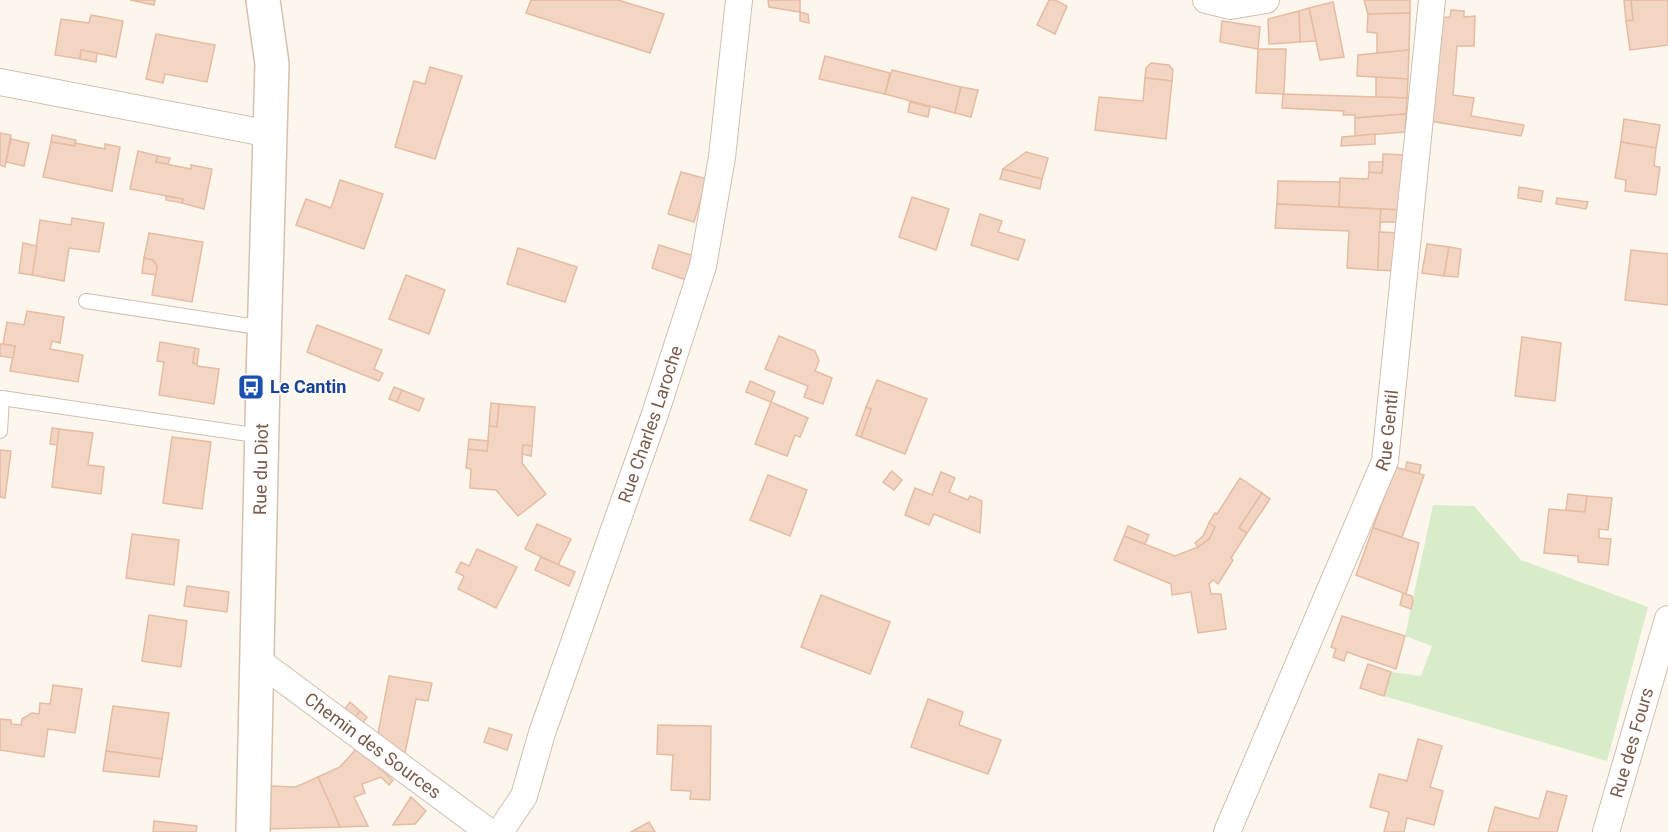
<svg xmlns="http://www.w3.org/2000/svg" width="1668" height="832" viewBox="0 0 1668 832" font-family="Roboto,sans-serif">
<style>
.green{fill:#d8ecc9}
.building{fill:#f3d5c3;stroke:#e6bba3;stroke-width:1.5}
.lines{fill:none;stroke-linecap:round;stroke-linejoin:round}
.lane-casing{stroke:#d1beb0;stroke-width:16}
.street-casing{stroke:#d1beb0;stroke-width:28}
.secondary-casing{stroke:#d6c0b0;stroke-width:36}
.lane{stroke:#fff;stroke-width:14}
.street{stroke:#fff;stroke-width:26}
.secondary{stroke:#fff;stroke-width:33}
.labels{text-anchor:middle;stroke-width:4.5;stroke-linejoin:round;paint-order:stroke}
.transit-label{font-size:18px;font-weight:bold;fill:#164399;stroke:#fffaf3;text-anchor:start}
.street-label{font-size:18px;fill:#7a5c4d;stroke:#fffaf3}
</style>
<rect width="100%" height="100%" fill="#fdf6ec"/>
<!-- green -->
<polygon class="green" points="1433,505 1474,506 1521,560 1648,607 1607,761 1384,696 1391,672 1421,676 1432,646 1405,636"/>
<!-- building -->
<g class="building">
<polygon points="130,0 155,0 154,5"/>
<polygon points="531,0 618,0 664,14 650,53 526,13"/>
<polygon points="768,0 800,0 800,12 769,7"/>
<polygon points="1049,0 1055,0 1067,6 1055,34 1037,25"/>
<polygon points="1364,0 1410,0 1410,13 1368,14"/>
<polygon points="1624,0 1631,0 1633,20 1626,21"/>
<polygon points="1631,0 1668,0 1668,45 1630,50 1626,21 1633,20"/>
<polygon points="1333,2 1344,57 1320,60 1309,8"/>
<polygon points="1309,8 1316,41 1300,42 1299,11"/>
<polygon points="1451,10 1464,11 1464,17 1475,16 1474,46 1457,46 1453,95 1474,98 1471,116 1524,125 1521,136 1430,121 1435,18 1450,17"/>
<polygon points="1299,11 1300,42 1269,44 1268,19"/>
<polygon points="800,12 808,14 809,23 800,21"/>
<polygon points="1410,13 1409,50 1377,53 1377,33 1367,32 1368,14"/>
<polygon points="91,15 123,21 116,57 81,50 80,59 55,55 61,19 89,23"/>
<polygon points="1222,21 1260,27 1258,49 1220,42"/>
<polygon points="156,34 215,45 207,82 165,74 163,83 146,79"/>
<polygon points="1258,49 1286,49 1284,94 1256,93"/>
<polygon points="81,50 97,53 96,62 80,59"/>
<polygon points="1409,50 1408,79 1357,76 1358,55"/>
<polygon points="825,56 890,73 885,94 819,79"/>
<polygon points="1151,63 1169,65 1173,70 1172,81 1145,78 1146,68"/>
<polygon points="430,67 462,76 435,159 395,147 414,81 425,84"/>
<polygon points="892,70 961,87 955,113 885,94"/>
<polygon points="1376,77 1408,79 1407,98 1376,97"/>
<polygon points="1145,78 1172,81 1166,139 1095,130 1099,97 1143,101"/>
<polygon points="961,87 978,90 971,117 955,113"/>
<polygon points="1283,94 1407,98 1406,114 1355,118 1355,115 1343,115 1344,111 1282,108"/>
<polygon points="910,102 930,107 928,117 908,112"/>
<polygon points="1406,114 1405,132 1355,136 1355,118"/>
<polygon points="1624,119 1660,125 1656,148 1621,142"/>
<polygon points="0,133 11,135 5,167 0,165"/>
<polygon points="1375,134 1375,144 1341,146 1342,137"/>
<polygon points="52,135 76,140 75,146 51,142"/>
<polygon points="11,139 29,143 24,166 6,162"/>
<polygon points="51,142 75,146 75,143 105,149 105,144 120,147 112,191 43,177"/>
<polygon points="1621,142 1656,148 1654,166 1660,167 1656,195 1625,191 1626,180 1615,178"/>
<polygon points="138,151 158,156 156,162 191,169 191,165 212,169 204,209 182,203 183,199 130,189"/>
<polygon points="1026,152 1048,158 1042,179 1003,169"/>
<polygon points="1383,154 1407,155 1403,210 1339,207 1340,178 1368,179 1369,172 1382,173"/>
<polygon points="158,156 170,158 168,164 156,162"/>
<polygon points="1369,162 1383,162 1382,173 1369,172"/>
<polygon points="1003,169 1042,179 1040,189 1000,179"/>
<polygon points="681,172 707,179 694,222 668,214"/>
<polygon points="340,180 383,194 364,249 296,225 306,199 331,208"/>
<polygon points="1278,181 1340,182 1339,207 1277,204"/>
<polygon points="1519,187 1543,191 1541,202 1518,198"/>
<polygon points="166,196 183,199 182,203 166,200"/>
<polygon points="912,197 949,209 936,250 899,237"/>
<polygon points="1557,198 1588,202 1586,209 1556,204"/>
<polygon points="1277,204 1381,209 1378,270 1347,268 1349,231 1275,228"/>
<polygon points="1381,209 1403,210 1402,222 1380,222"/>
<polygon points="980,214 1002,221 998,232 1025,240 1018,260 971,245"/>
<polygon points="72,218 104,223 99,252 69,248 64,281 32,275 40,220 71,225"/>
<polygon points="1379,232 1402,233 1400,271 1378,270"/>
<polygon points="149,233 203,242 192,302 152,295 157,266 153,260 144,258"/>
<polygon points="23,243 37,246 32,275 19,273"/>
<polygon points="1427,244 1449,247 1444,276 1422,273"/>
<polygon points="659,245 694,256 689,281 652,268"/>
<polygon points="1449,247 1461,249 1458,277 1444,276"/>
<polygon points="518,248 577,267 565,302 507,284"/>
<polygon points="1631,250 1668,254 1668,305 1625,300"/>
<polygon points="144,258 153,260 157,266 156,275 142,273"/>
<polygon points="406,275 445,290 429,334 389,319"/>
<polygon points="27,311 64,317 60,343 52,341 50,349 83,355 78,382 10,371 15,346 3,344 7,322 24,325"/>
<polygon points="317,325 382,350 374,369 383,373 379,381 307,352"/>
<polygon points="779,336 815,351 819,361 815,371 832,378 823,404 804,397 808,386 765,369"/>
<polygon points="1522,337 1561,343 1555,401 1515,396"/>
<polygon points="160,342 195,348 193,363 197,364 197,366 219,369 214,404 159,395 164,362 157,361"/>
<polygon points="0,344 15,346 13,358 0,356"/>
<polygon points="195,348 199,349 197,364 193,363"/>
<polygon points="877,380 927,399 905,454 861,437 871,409 866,407"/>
<polygon points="750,381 775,392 771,402 746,392"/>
<polygon points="394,387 402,390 397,402 389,399"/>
<polygon points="402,390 424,399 419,411 397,402"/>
<polygon points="771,402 808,418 800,437 795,435 787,456 755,444"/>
<polygon points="491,403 499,404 497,427 489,426"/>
<polygon points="499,404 535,407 532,446 523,445 522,463 546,494 518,516 496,490 470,488 471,469 466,468 468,449 487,451 489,426 497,427"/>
<polygon points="866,407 871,409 861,437 856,435"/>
<polygon points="52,428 59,429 58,445 50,444"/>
<polygon points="59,429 93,433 88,465 104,467 101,494 52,487"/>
<polygon points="172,437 211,442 202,509 163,503"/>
<polygon points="469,439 488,441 487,451 468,449"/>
<polygon points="523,445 532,446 531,456 522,454"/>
<polygon points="0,450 11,451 5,498 0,497"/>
<polygon points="1407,462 1421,465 1419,474 1405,470"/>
<polygon points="1395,467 1424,475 1402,537 1373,528"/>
<polygon points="892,471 902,480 894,490 883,482"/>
<polygon points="941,472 955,478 949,492 968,500 970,496 982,501 980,533 934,514 929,525 905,515 915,488 932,495"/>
<polygon points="768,475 807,490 790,536 750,520"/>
<polygon points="1240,478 1262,493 1239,528 1247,533 1231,558 1233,560 1218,584 1213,580 1209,584 1211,594 1221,594 1226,629 1198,633 1191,592 1172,595 1171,584 1114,560 1124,536 1175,556 1198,547 1209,539 1215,527 1209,523 1215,513 1217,514"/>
<polygon points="1262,493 1270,499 1247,533 1239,528"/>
<polygon points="1568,494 1587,496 1585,512 1566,510"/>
<polygon points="1587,496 1612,498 1608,530 1599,529 1599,538 1611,539 1608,565 1578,562 1578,556 1544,553 1549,509 1585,512"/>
<polygon points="1209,523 1215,527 1209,539 1198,547 1195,543 1203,536"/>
<polygon points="537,524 571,539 558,565 525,549"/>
<polygon points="1128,526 1149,535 1145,544 1124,536"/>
<polygon points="1373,528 1419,543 1406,594 1356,575"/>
<polygon points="132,534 179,540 174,585 126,578"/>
<polygon points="477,549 517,567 496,608 458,589 464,576 456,572 461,562 469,566"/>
<polygon points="541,557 575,572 569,586 535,570"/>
<polygon points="187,586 229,592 227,612 184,606"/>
<polygon points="1403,593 1412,596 1413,601 1411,609 1400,605"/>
<polygon points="821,595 890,622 870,674 801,647"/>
<polygon points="149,615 187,621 181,667 142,661"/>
<polygon points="1342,616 1405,636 1396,669 1347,652 1344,661 1333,657 1336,649 1331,647"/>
<polygon points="1368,664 1391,672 1384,696 1360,688"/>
<polygon points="389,676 432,683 428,701 416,699 404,758 377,739"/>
<polygon points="53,685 82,689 75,733 48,729 44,757 0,750 0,719 11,720 11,724 21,725 22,719 32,713 39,714 40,703 50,704"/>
<polygon points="928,699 963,712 959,725 1001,740 988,774 911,747"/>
<polygon points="350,702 360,711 354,719 344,710"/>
<polygon points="113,706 169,713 162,759 106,751"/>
<polygon points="360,711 367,717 361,725 354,719"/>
<polygon points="658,725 711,726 710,800 690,799 691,791 671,790 673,755 657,754"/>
<polygon points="489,728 512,735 507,750 484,742"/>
<polygon points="1418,739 1442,746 1430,787 1443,791 1434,825 1407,818 1404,832 1384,832 1389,812 1370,807 1379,774 1407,781"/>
<polygon points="357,748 393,780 389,785 381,777 362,784 365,793 354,797 368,826 340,827 318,777 340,767"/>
<polygon points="106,751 162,759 159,777 103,771"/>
<polygon points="318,777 340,827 267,829 271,786 296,787"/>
<polygon points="1547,791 1567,796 1557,832 1488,832 1495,807 1539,819"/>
<polygon points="411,797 426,811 415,824 393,825"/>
<polygon points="154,821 197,826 196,832 153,832"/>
<polygon points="649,822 655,832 631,832"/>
</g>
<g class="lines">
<defs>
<g id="lane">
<polyline points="86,301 264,328"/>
<polyline points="0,431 2,398 261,436"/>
</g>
<g id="street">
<polyline points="1206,0 1230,6 1266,0"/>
<polyline points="0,82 270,134"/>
<path id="s1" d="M257,660L489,832"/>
<path id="s2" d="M500,832L524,796L542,733L655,414L703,266L722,157L739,0"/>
<path id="s3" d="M1227,832L1385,461L1432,0"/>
<path id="s4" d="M1606,832L1668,619"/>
</g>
<g id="secondary">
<path id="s5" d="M253,832L263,380L272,64L263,0"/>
</g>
</defs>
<!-- lane casing -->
<use href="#lane" class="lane-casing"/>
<!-- street casing -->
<use href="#street" class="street-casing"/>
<!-- secondary casing -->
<use href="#secondary" class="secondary-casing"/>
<!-- lane -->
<use href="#lane" class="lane"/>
<!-- street -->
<use href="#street" class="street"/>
<!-- secondary -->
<use href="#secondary" class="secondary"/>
</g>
<!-- icons -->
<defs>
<symbol id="bus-square" viewBox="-11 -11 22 22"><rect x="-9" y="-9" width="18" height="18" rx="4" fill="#1a4fb4" stroke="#fffaf3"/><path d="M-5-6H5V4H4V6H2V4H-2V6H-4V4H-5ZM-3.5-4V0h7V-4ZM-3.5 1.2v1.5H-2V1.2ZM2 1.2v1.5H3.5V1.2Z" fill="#fff"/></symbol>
</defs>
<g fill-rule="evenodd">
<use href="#bus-square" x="236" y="372" width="30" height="30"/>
</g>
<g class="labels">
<!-- transit labels -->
<g class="transit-label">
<text x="270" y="393">Le Cantin</text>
</g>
<!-- street labels -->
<g class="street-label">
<text dy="6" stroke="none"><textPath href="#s2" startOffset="436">Rue Charles Laroche</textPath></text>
<text dy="6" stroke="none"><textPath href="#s3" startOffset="434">Rue Gentil</textPath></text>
<text dy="6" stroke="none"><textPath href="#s5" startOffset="363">Rue du Diot</textPath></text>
<text dy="6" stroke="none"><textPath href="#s4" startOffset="93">Rue des Fours</textPath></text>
<text dy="6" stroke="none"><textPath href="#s1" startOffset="144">Chemin des Sources</textPath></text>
</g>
</g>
</svg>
